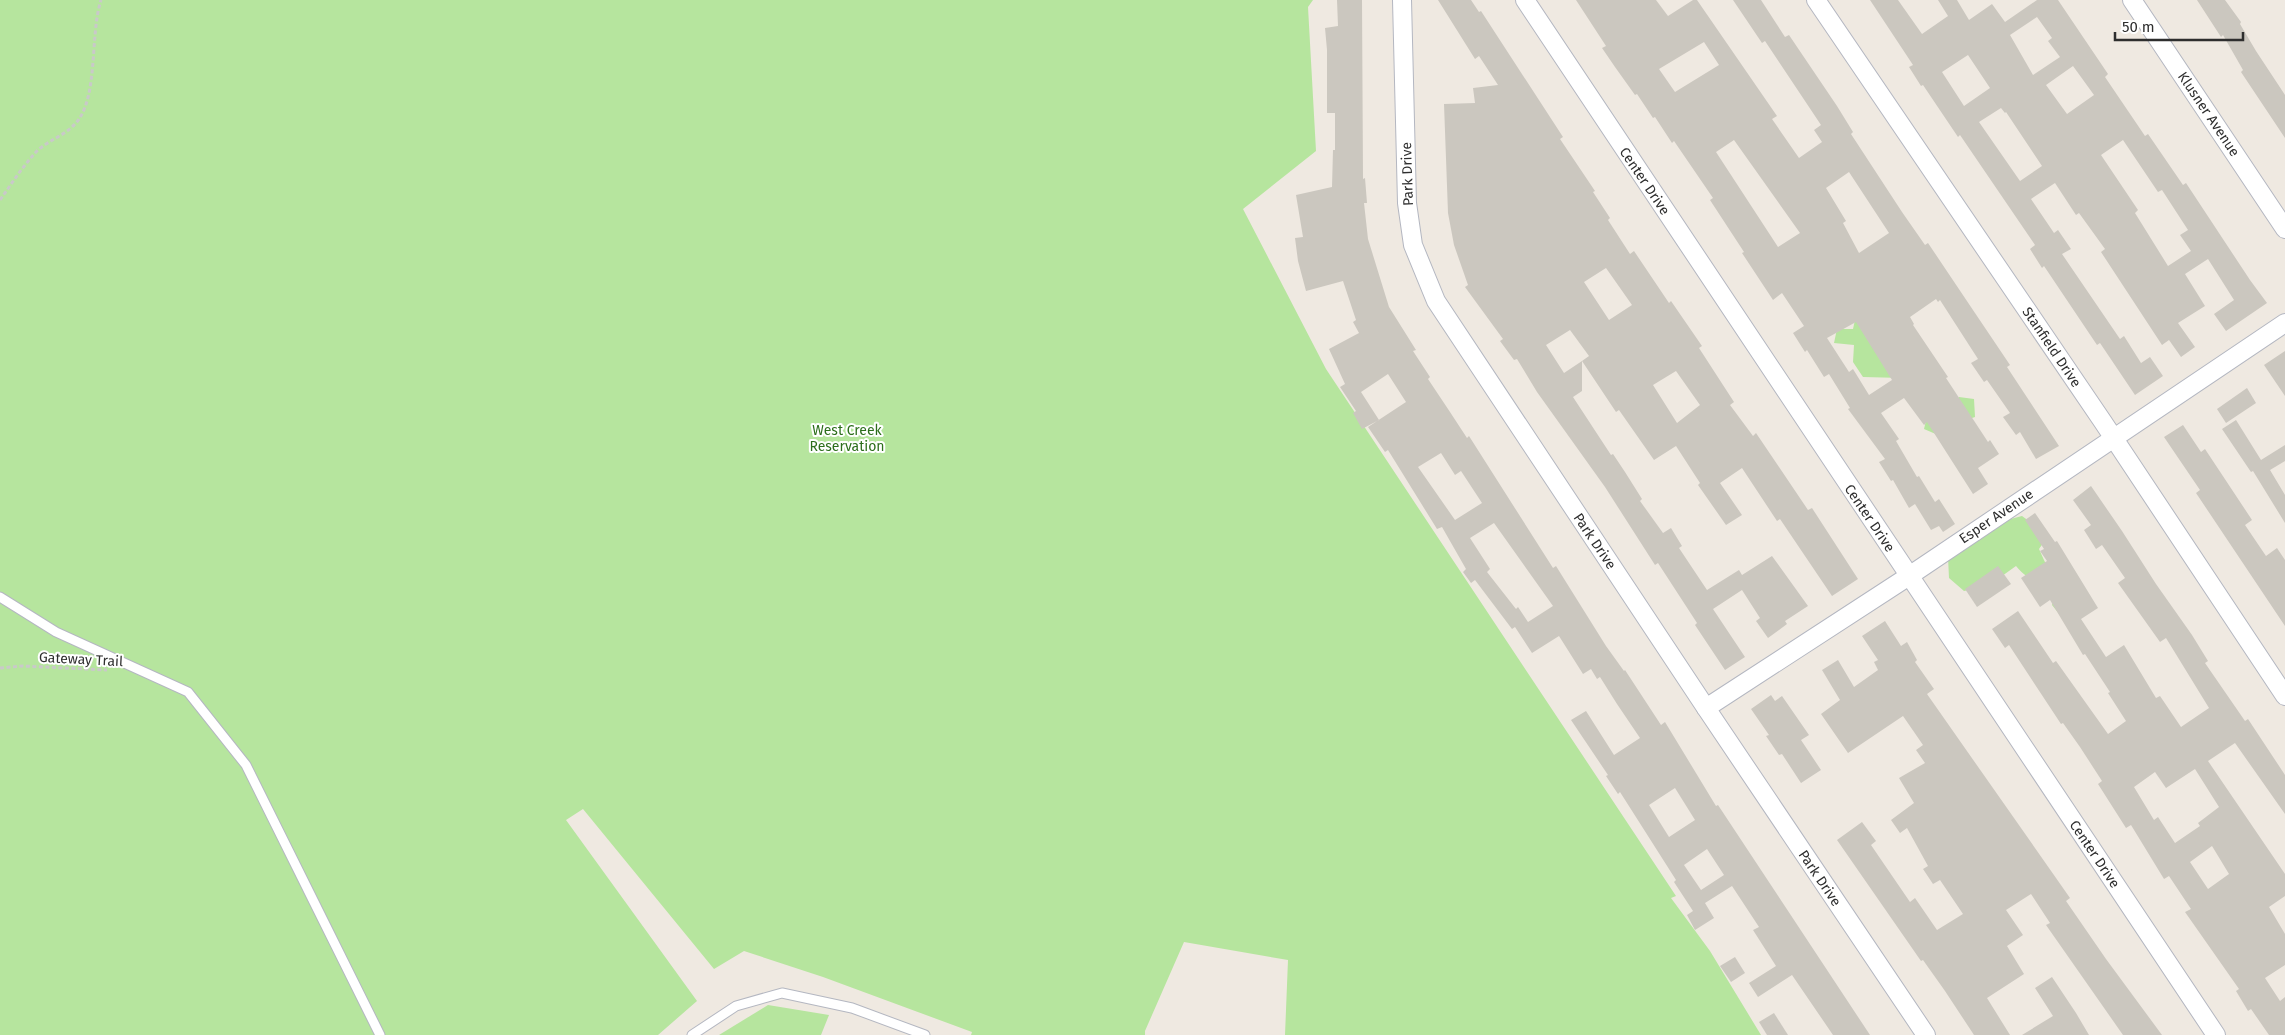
<svg xmlns="http://www.w3.org/2000/svg" width="2285" height="1035" viewBox="0 0 2285 1035" font-family="'Fira Sans',sans-serif">
<style>
.green{fill:#b6e59e}
.building{fill:#cbc7bf;fill-rule:evenodd}
.lines{fill:none;stroke-linecap:round;stroke-linejoin:round}
.service-casing{stroke:#b4b7c1;stroke-width:11}
.minor-casing{stroke:#b4b7c1;stroke-width:20}
.path{stroke:#c9c9c9;stroke-width:3;stroke-dasharray:4 2.5;stroke-linecap:butt}
.service{stroke:#fff;stroke-width:9}
.minor{stroke:#fff;stroke-width:18}
.labels{text-anchor:middle;stroke-width:4;stroke-linejoin:round;paint-order:stroke}
.street-label{font-size:14px;fill:#2e2e2e;stroke:#fff}
.park-label{font-size:14px;fill:#2c6e1b;stroke:#fff}
</style>
<rect width="100%" height="100%" fill="#efe9e1"/>
<!-- green -->
<g class="green">
<polygon points="0,0 1313,0 1308,7 1316,151 1243,209 1326,369 1676,896 1671,898 1710,951 1761,1035 1285,1035 1288,960 1184,942 1145,1031 1145,1035 971,1035 972,1032 823,977 744,951 714,969 583,809 566,820 697,1001 658,1035 0,1035"/>
<polygon points="1857,311 1949,409 1959,397 1974,399 1975,417 1957,423 1938,435 1924,429 1930,404 1903,378 1863,377 1853,362 1854,345 1834,343 1837,329 1853,329"/>
<path d="M2022,516L2040,529L2046,539L2039,549C2049,572 2052,578 2077,585L2082,595L2067,594L2073,607L2072,618L2060,615L2052,605L2056,592H2043V580C2030,579 2024,576 2016,566L1988,586L1964,591L1949,578L1948,557L2003,521Z"/>
<polygon points="768,1005 829,1015 821,1035 719,1035"/>
</g>
<!-- building -->
<g class="building">
<path d="M1337,0H1362L1363,179L1365,178L1367,203H1364L1368,239L1389,307L1416,350L1413,351L1430,377L1428,379L1450,412L1467,438L1469,436L1553,568L1556,566L1606,646L1624,671L1625,670L1661,725L1665,722L1716,806L1718,805L1870,1035H1833L1792,975L1758,997L1749,983L1776,966L1753,930L1759,927L1732,886L1705,903L1714,918L1695,930L1687,915L1693,911L1674,882L1676,880L1620,792L1618,794L1606,776L1608,775L1571,720L1586,711L1614,755L1640,738L1617,704L1600,677L1597,679L1591,669L1583,674L1559,636L1532,653L1515,627L1512,629L1475,580L1471,583L1463,572L1466,569L1442,527L1437,529L1388,450L1385,452L1368,427L1406,402L1388,374L1361,392L1379,420L1362,429L1353,413L1356,411L1340,387L1345,384L1329,349L1359,333L1353,322L1356,320L1343,281L1306,291L1298,261L1295,238L1303,237L1296,195L1332,187L1333,150H1335V113H1327V50L1325,28L1338,26ZM1441,453L1455,475L1461,471L1482,503L1455,520L1418,467ZM1494,523L1553,606L1528,622L1518,607L1516,609L1487,572L1490,569L1470,538ZM1675,788L1695,820L1669,837L1649,805ZM1707,849L1724,875L1701,890L1684,865Z"/>
<path d="M1438,0H1471L1479,12L1481,11L1563,137L1560,139L1595,191L1593,192L1610,218L1608,220L1630,254L1634,251L1669,303L1671,301L1702,346L1699,348L1734,402L1730,405L1753,436L1756,433L1808,510L1812,508L1858,579L1832,596L1780,519L1777,521L1742,468L1720,483L1742,515L1726,525L1698,485L1700,483L1676,446L1654,460L1619,410L1616,412L1582,361L1589,356L1570,330L1546,345L1564,373L1582,361V391L1573,397L1611,455L1613,454L1625,472L1642,499L1640,501L1663,533L1671,528L1682,546L1679,548L1707,590L1739,570L1742,575L1772,556L1808,606L1785,621L1787,624L1768,638L1756,621L1760,618L1742,590L1713,609L1745,657L1725,670L1695,625L1697,623L1658,563L1655,565L1605,487L1537,392L1517,359L1514,360L1500,341L1503,339L1465,287L1468,285L1454,245L1448,213L1444,104L1475,103L1473,88L1498,85L1479,56L1475,59ZM1606,268L1632,305L1609,320L1584,282ZM1676,371L1700,405L1677,423L1653,385Z"/>
<path d="M1576,0H1656L1668,16L1693,0H1697L1777,116L1772,119L1799,158L1822,142L1814,130L1821,125L1765,41L1762,43L1733,0H1761L1785,37L1789,35L1837,106L1853,132L1851,134L1902,212L1925,245L1928,243L1975,313L2010,365L2007,367L2059,446L2036,459L2020,432L2016,435L2003,417L2010,413L1987,380L1984,382L1971,363L1978,359L1940,300L1938,302L1936,299L1910,317L1914,324L1913,325L1948,377L1946,378L1988,442L1990,440L1999,454L1978,468L1988,484L1973,494L1927,422L1924,425L1904,398L1881,413L1899,439L1896,441L1917,477L1919,476L1935,502L1939,499L1955,524L1943,532L1939,526L1931,530L1915,504L1909,508L1893,480L1891,481L1879,462L1885,459L1848,409L1850,408L1829,374L1824,377L1807,350L1805,352L1793,333L1804,326L1782,293L1773,300L1742,253L1744,252L1710,200L1713,198L1674,141L1672,143L1655,117L1653,118L1637,94L1635,95L1615,67L1602,48L1606,46ZM1704,42L1719,65L1675,92L1659,69ZM1734,140L1800,233L1778,247L1716,152ZM1849,172L1889,233L1859,253L1843,223L1846,221L1826,188ZM1856,322L1892,380L1869,395L1853,369L1849,372L1827,338Z"/>
<path d="M1870,0H1898L1922,34L1948,16L1938,0H1957L1969,20L1992,4L2005,22L2037,0H2058L2108,74L2105,77L2145,136L2148,134L2183,185L2186,183L2250,280L2267,303L2226,331L2214,314L2234,300L2208,259L2185,274L2205,306L2178,323L2195,347L2181,357L2169,340L2162,345L2101,252L2105,249L2079,213L2076,215L2055,183L2031,199L2054,233L2058,230L2071,249L2062,254L2120,339L2124,336L2141,363L2150,357L2163,376L2135,395L2100,343L2097,345L2044,266L2042,268L2030,249L2035,245L1960,135L1958,137L1923,85L1921,86L1909,67L1913,65ZM2037,17L2052,38L2048,41L2060,57L2033,75L2010,35ZM1968,55L1990,88L1964,106L1942,72ZM2073,66L2094,95L2067,114L2046,85ZM2001,108L2005,113L2006,112L2042,166L2020,181L1979,122ZM2123,140L2158,192L2162,190L2188,230L2180,235L2191,251L2168,266L2135,213L2138,210L2101,155Z"/>
<polygon points="2197,0 2225,0 2241,22 2240,24 2256,51 2285,95 2285,138 2241,72 2243,70 2223,35 2221,37"/>
<polygon points="2285,351 2285,396 2264,365"/>
<polygon points="2247,388 2256,403 2226,423 2217,409"/>
<polygon points="2236,420 2261,460 2285,445 2285,461 2270,470 2285,495 2285,523 2253,471 2251,472 2222,429"/>
<polygon points="2183,425 2201,452 2205,449 2252,520 2245,525 2266,556 2277,548 2285,560 2285,626 2196,493 2200,490 2164,437"/>
<path d="M2091,486L2122,531L2156,584L2192,635L2208,661L2205,663L2245,721L2248,719L2285,775V814L2235,743L2208,761L2285,874V896L2269,907L2285,934V965L2265,978L2280,1001L2285,997V1035H2269L2251,1009L2248,1011L2236,991L2239,989L2185,912L2191,909L2169,876L2164,879L2131,825L2126,828L2098,784L2102,781L2080,747L2063,723L2061,724L2009,645L2005,648L1992,629L2018,611L2053,663L2056,661L2108,734L2126,721L2108,693L2110,692L2085,654L2083,655L2050,600L2040,607L2021,578L2047,561L2040,551L2044,549L2025,520L2035,513L2055,542L2057,541L2098,608L2081,619L2106,657L2124,645L2156,698L2160,696L2181,727L2209,708L2166,638L2160,642L2118,583L2125,578L2102,545L2096,549L2084,530L2091,525L2073,500ZM2195,769L2219,807L2198,823L2200,826L2175,843L2158,817L2154,820L2134,787L2155,772L2166,788ZM2212,846L2229,874L2208,889L2190,862Z"/>
<polygon points="1998,566 2011,584 1977,607 1965,589"/>
<polygon points="1885,621 1901,646 1907,642 1917,660 1915,662 1934,689 1927,694 2056,878 2070,898 2066,901 2106,959 2162,1035 2123,1035 2046,925 2050,923 2031,894 2006,910 2023,935 2007,946 2024,974 1987,998 2010,1035 1974,1035 1945,991 1923,960 1921,961 1837,840 1862,822 1876,841 1871,845 1910,902 1915,898 1937,930 1963,914 1940,880 1933,884 1923,869 1928,866 1907,828 1900,833 1891,820 1914,803 1899,778 1925,763 1916,750 1923,745 1903,716 1848,753 1821,714 1840,700 1822,670 1838,660 1854,687 1878,670 1874,662 1878,660 1862,636"/>
<polygon points="1771,695 1775,701 1782,696 1809,735 1801,740 1821,770 1801,783 1782,754 1779,755 1766,736 1769,735 1751,709"/>
<polygon points="1735,957 1745,973 1731,982 1720,966"/>
<polygon points="2052,977 2076,1013 2089,1035 2022,1035 2053,1016 2035,988"/>
<polygon points="1774,1013 1788,1035 1767,1035 1759,1022"/>
</g>
<g class="lines">
<defs>
<g id="service">
<polyline points="0,597 56,632 188,692 246,765 380,1035"/>
<polyline points="692,1035 736,1006 782,993 852,1008 925,1035"/>
</g>
<g id="minor">
<polyline points="1402,0 1407,203 1413,245 1436,301 1706,708 1926,1035"/>
<polyline points="1525,0 2216,1035"/>
<polyline points="1816,0 2103,422 2285,696"/>
<polyline points="2132,0 2285,229"/>
<polyline points="1706,708 1909,576 2285,323"/>
</g>
</defs>
<!-- service casing -->
<use href="#service" class="service-casing"/>
<!-- minor casing -->
<use href="#minor" class="minor-casing"/>
<!-- path -->
<g class="path">
<path d="M0,200C12,183 23,166 37,151C50,139 69,134 79,119C98,91 90,34 101,0"/>
<polyline points="0,668 23,666 107,670"/>
</g>
<!-- service -->
<use href="#service" class="service"/>
<!-- minor -->
<use href="#minor" class="minor"/>
</g>
<g class="labels">
<!-- street labels -->
<g class="street-label">
<text transform="translate(2209 114) rotate(56)" y="5">Klusner Avenue</text>
<text transform="translate(1407 174) rotate(-92)" y="5">Park Drive</text>
<text transform="translate(1645 181) rotate(56)" y="5">Center Drive</text>
<text transform="translate(2052 347) rotate(56)" y="5">Stanfield Drive</text>
<text transform="translate(1996 516) rotate(-34)" y="5">Esper Avenue</text>
<text transform="translate(1870 518) rotate(56)" y="5">Center Drive</text>
<text transform="translate(1595 541) rotate(56)" y="5">Park Drive</text>
<text transform="translate(81 659) rotate(3)" y="5">Gateway Trail</text>
<text transform="translate(2095 854) rotate(56)" y="5">Center Drive</text>
<text transform="translate(1820 878) rotate(56)" y="5">Park Drive</text>
</g>
<!-- park labels -->
<g class="park-label">
<text x="847" y="435">West Creek<tspan x="847" dy="16">Reservation</tspan></text>
</g>
</g>
<!-- scale -->
<path d="M2115 32v8h128v-8" fill="none" stroke="#2e2e2e" stroke-width="2.5"/>
<text x="2122" y="32" font-size="15" fill="#2e2e2e" stroke="#ffffff" stroke-width="4" paint-order="stroke">50 m</text>
</svg>
